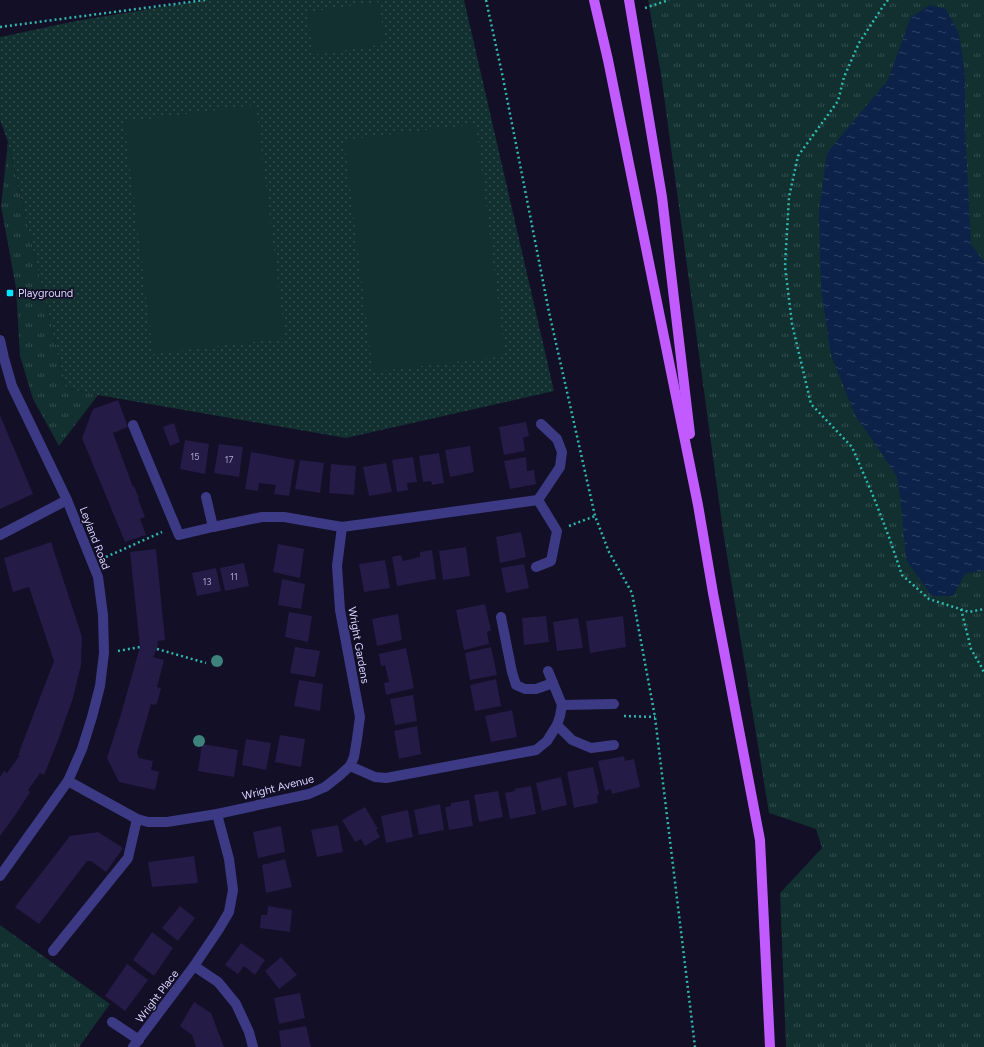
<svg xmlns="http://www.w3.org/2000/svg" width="984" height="1047" viewBox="0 0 984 1047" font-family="Figtree,sans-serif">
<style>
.grass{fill:url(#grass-tufts)}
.park{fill:url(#park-dots)}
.pitch{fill:#12302f}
.water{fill:url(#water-ripples)}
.building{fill:#241b47}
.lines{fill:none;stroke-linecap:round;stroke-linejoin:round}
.path{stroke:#2fb8b0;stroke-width:2.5;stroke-dasharray:2 3;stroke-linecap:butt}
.minor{stroke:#3d3a85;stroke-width:10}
.major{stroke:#c25bff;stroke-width:10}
.tree{fill:#3d827b}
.poi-dot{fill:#00e5ff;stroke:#130f26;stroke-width:1.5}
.labels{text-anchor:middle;stroke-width:3.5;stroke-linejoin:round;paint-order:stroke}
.number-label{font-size:9px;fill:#aca6d1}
.poi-label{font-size:11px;fill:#d9d4ff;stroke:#130f26;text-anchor:start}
.street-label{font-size:11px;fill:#d9d4ff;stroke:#130f26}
</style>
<defs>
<pattern id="grass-tufts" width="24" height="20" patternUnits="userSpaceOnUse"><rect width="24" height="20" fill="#12302f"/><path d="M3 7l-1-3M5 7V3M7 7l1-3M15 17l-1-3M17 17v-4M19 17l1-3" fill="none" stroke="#344d4e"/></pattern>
<pattern id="park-dots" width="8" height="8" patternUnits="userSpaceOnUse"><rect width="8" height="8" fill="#12302f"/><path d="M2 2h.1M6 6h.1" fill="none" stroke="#344d4e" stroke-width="1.8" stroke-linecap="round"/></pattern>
<pattern id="water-ripples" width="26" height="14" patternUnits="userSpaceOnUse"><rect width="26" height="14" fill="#0c2248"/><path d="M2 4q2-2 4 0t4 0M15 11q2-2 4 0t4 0" fill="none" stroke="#2f4163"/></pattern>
</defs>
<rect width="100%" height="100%" fill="#130f26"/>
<!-- grass -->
<g class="grass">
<polygon points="648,0 984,0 984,1047 786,1047 780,893 822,848 816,829 769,813 723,531 661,74"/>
<polygon points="8,142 66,388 98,395 59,446 33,399 20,356 16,288 1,206"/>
<polygon points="0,925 110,1004 79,1047 0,1047"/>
</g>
<!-- park -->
<polygon class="park" points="204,0 464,0 554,391 346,438 98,395 66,388 8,142 0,120 0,37 76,21"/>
<!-- pitch -->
<g class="pitch">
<polygon points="379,2 385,44 313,55 307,12"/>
<polygon points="256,105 285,338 153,354 124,122"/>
<polygon points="476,124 505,356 373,372 344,140"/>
</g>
<!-- water -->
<polygon class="water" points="930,5 946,9 959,34 965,74 965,128 971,244 984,262 984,570 965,574 953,596 932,596 906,560 901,503 897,477 882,454 855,415 831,355 821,289 819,211 827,153 888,80 911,17"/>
<!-- building -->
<g class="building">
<polygon points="118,400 128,427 113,433 133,487 134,486 139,498 138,499 145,517 140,519 146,535 125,542 82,438 93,409"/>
<polygon points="0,415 33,494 0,509"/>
<polygon points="526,422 529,436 523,438 525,451 504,455 499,427"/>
<polygon points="174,423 180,442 170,446 163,427"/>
<polygon points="185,440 209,444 205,474 180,469"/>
<polygon points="219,444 243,447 239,477 214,473"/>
<polygon points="470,446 474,472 450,477 445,450"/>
<polygon points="251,452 295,460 289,496 274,494 276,485 259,483 258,491 245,489"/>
<polygon points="439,453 444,483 432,485 431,481 423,482 419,456"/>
<polygon points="413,457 417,482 407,483 408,490 397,492 392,460"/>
<polygon points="526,457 527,471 534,470 536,484 510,489 504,461"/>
<polygon points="300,460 324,463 320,493 295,489"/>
<polygon points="386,463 392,492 369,496 363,467"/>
<polygon points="331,464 356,466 354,495 329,493"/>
<polygon points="521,532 526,557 500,563 496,537"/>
<polygon points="51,542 82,637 81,665 73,698 57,743 44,775 40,773 28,790 30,792 18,811 0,836 0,777 4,771 7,773 20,755 18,755 54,661 29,587 13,592 4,558"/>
<polygon points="278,544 304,549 300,578 273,572"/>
<polygon points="466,547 470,576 443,580 439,551"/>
<polygon points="156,549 165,640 158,641 157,649 153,657 164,660 157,687 161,688 159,696 156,705 151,704 137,753 139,758 153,761 151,770 159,772 155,790 119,782 107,758 121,714 140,647 130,552"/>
<polygon points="432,550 436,579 397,586 392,557 401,555 403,561 420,557 420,552"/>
<polygon points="385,560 390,588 364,592 359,564"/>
<polygon points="244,563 249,586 225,591 220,568"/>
<polygon points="524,564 529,588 506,593 501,568"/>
<polygon points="216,568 221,591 197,596 192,573"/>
<polygon points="282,579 305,584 301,609 278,605"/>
<polygon points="485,604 491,630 487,632 489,644 464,650 456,610"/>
<polygon points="289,612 312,616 308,642 285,637"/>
<polygon points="398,614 402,640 377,646 372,619"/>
<polygon points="546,616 549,642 524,645 522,618"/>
<polygon points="623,616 626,647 590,653 586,621"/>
<polygon points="578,618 583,648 557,651 553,622"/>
<polygon points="295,647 320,651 315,677 290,673"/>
<polygon points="491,647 497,675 470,680 465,653"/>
<polygon points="406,648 414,688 386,695 384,683 389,682 386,669 385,665 381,666 379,654"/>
<polygon points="496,679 501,706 475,711 470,685"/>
<polygon points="299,680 323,684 320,711 294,706"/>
<polygon points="413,695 417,721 395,725 390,699"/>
<polygon points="512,710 517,737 491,742 485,716"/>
<polygon points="417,726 421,754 399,759 394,731"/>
<polygon points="280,735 305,739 301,767 275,762"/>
<polygon points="246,739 271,743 266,770 242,765"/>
<polygon points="202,744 238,750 234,777 198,771"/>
<polygon points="624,756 625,761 634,759 640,787 612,794 611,789 605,791 598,761"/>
<polygon points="593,767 599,794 597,795 598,803 574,808 567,772"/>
<polygon points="561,777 567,805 542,811 536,783"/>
<polygon points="531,786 536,814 510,819 505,793 515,791 514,789"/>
<polygon points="498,791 503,817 479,822 474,795"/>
<polygon points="469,800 473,826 449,830 445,807 451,806 451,803"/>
<polygon points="440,804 444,830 419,835 414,810"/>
<polygon points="365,807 378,829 376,830 380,837 365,846 361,839 355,842 342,820"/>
<polygon points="408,810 413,837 386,843 381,816"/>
<polygon points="338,825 343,852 317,857 311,830"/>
<polygon points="281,826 285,852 258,858 253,832"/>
<polygon points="98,832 123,848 106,872 91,861 87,861 39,924 15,907 70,836"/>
<polygon points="194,856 198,883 152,887 148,862"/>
<polygon points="285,859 292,887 266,893 262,865"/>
<polygon points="180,906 195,918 178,941 162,928"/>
<polygon points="268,906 292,910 290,932 260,928 261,915 267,915"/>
<polygon points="152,932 173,948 154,976 133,960"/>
<polygon points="241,943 265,960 255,975 244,966 238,974 225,965"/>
<polygon points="281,957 297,975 279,989 265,971"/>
<polygon points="127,964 148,980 125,1011 105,996"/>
<polygon points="300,993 305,1018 279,1024 274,998"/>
<polygon points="194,1002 211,1013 224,1047 196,1047 192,1035 180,1026"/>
<polygon points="306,1026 311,1047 281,1047 279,1031"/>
</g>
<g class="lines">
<!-- path -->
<g class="path">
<polyline points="486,0 503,78 549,312 595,516 609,552 632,593 655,717 695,1047"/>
<polyline points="888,0 882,8 859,43 844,77 838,101 798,156 789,197 785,266 792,324 811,404 852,447 874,498 889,537 902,575 929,599 969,612 984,609"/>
<polyline points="645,8 669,0"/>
<polyline points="0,27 205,0"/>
<polyline points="569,526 595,516"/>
<polyline points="106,557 162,532"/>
<polyline points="961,609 971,649 982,668 984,673"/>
<polyline points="157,649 206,663"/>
<polyline points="118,651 140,647"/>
<polyline points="624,716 655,717"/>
</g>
<!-- minor -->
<g class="minor">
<polyline points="0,340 4,358 12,386 67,500 98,577 103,615 104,653 100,686 92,717 82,749 68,781 0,876"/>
<polyline points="133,425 179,535 213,527 262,517 284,517 342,527 538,500"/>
<polyline points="206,497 213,527"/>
<polyline points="342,527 337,566 340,610 360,717 357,739 354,757 350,766"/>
<polyline points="0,535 67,500"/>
<polyline points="536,567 551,561 557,531 538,500 560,467 562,452 557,439 541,424"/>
<polyline points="501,617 512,672 516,685 525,689 536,689 553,683"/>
<polyline points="562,705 614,704"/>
<polyline points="557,725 572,740 591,748 614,745"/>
<polyline points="68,781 137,819 148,822 167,822 217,814 309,794 325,787 339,776 350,766 375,777 386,778 536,750 547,741 557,725 560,716 562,705 548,671"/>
<polyline points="53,951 128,858 137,819"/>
<polyline points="194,966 218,982 236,1004 249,1032 253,1047"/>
<polyline points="112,1022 139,1040"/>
<polyline points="133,1047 194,966 219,929 229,912 233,890 229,859 217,814"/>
</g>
<!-- major -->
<g class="major">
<polyline points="594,0 608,60 698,505 713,593 760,840 770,1047"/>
<polyline points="629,0 662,197 690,434"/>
</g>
</g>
<!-- trees -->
<g class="tree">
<circle cx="217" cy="661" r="6"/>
<circle cx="199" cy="741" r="6"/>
</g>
<!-- markers -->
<rect class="poi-dot" x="6" y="289" width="8" height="8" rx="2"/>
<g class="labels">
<!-- number labels -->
<g class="number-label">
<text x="195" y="460">15</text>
<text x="229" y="463">17</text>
<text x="234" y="580">11</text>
<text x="207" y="585">13</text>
</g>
<!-- poi labels -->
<g class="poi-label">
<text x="18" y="297">Playground</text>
</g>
<!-- street labels -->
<g class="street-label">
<text transform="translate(95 538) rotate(69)" y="4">Leyland Road</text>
<text transform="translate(359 645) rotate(80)" y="4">Wright Gardens</text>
<text transform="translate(278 787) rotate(-14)" y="4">Wright Avenue</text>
<text transform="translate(157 996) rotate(-53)" y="4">Wright Place</text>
</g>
</g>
</svg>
